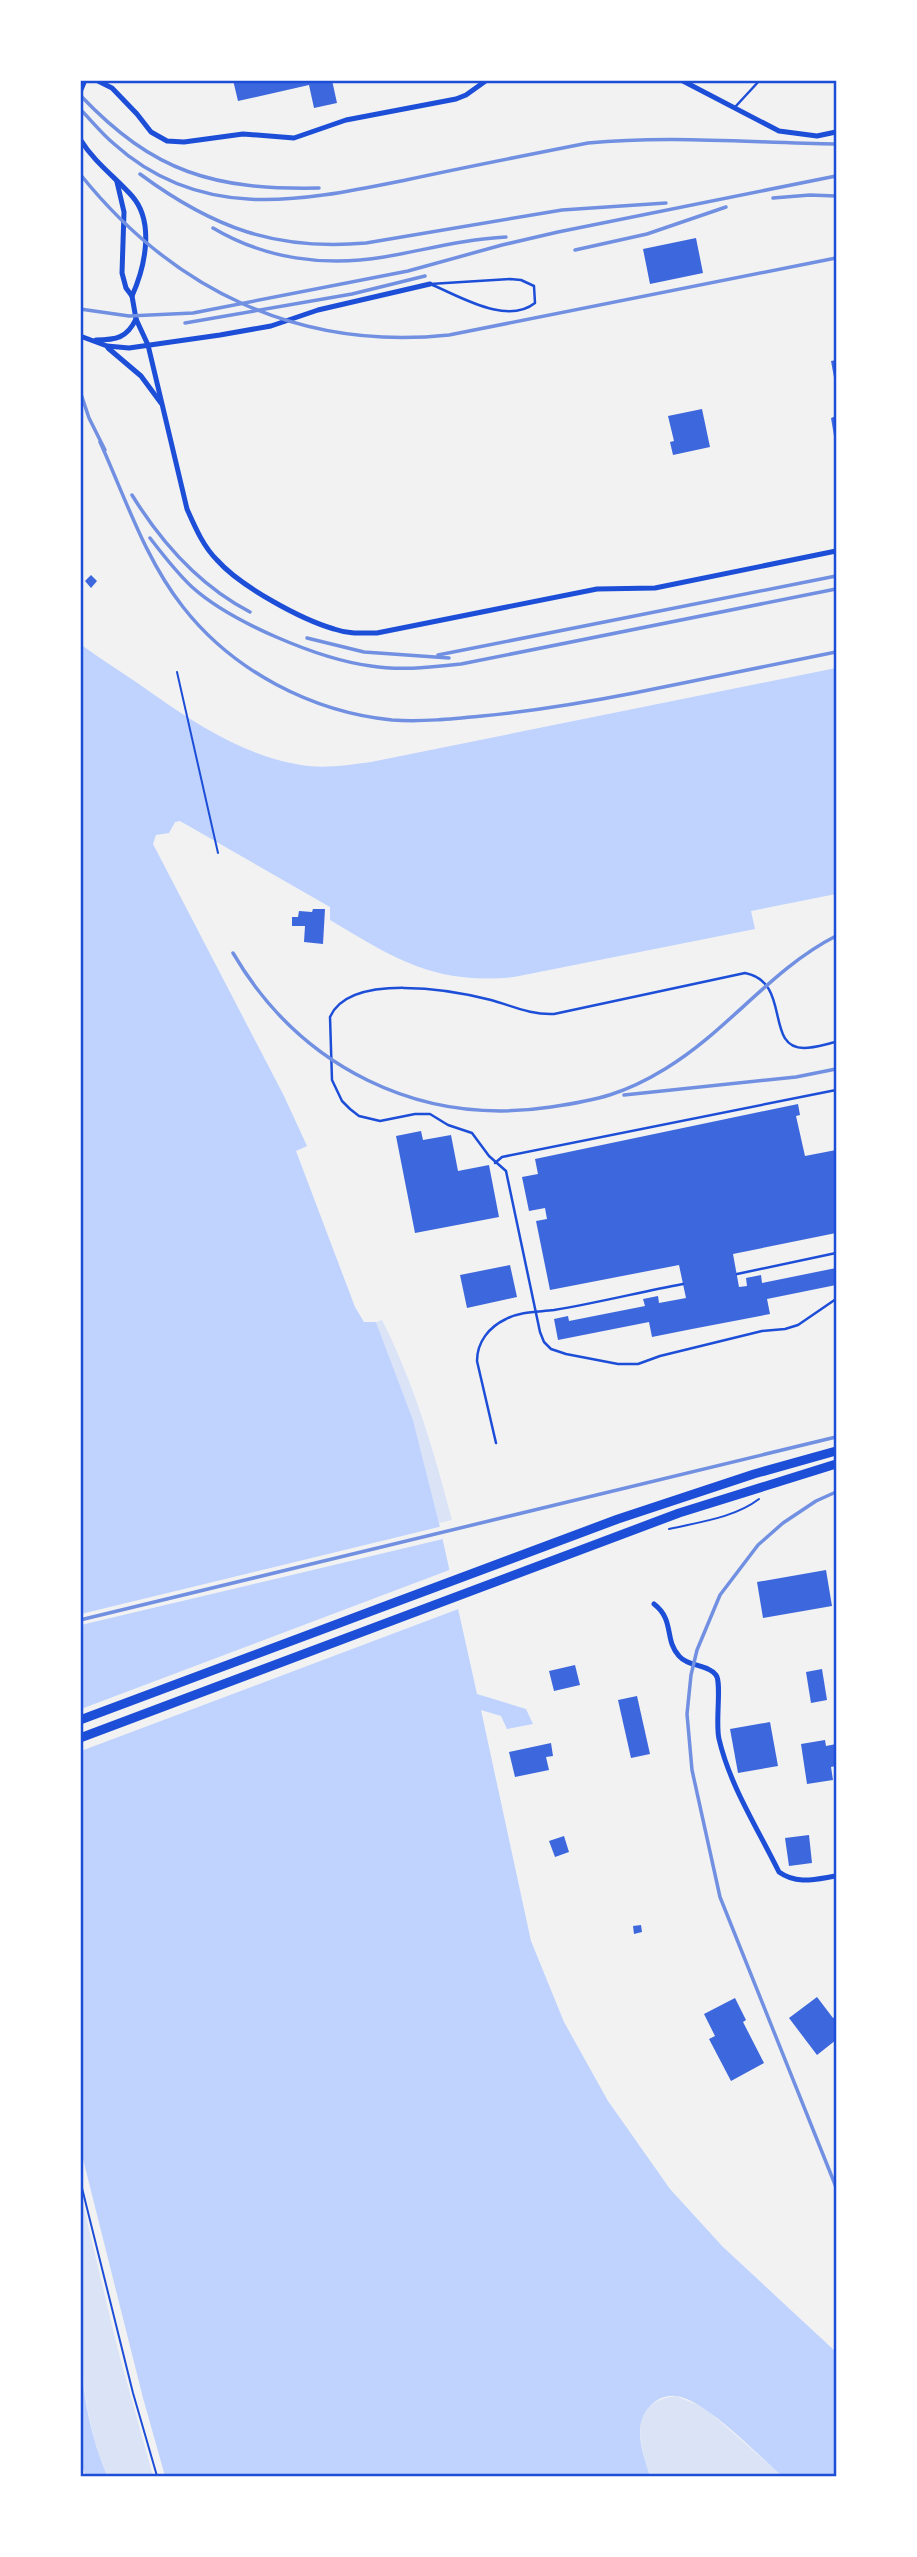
<svg xmlns="http://www.w3.org/2000/svg" width="917" height="2557" viewBox="0 0 917 2557" font-family="Lora,serif">
<style>
.green{fill:#dbe4f7}
.water{fill:#bfd3fe}
.pier{fill:#f2f2f2}
.building{fill:#3d67dc}
.lines{fill:none;stroke-linecap:round;stroke-linejoin:round}
.path{stroke:#1d4ed8;stroke-width:2}
.service{stroke:#1d4ed8;stroke-width:2.5}
.minor{stroke:#1d4ed8;stroke-width:5}
.primary{stroke:#1d4ed8;stroke-width:9}
.rail{stroke:#7290e2;stroke-width:3.5}
.neatline{fill:none;stroke:#1d4ed8;stroke-width:2.5}
</style>
<rect width="100%" height="100%" fill="#f2f2f2"/>
<!-- green -->
<g class="green">
<path d="M382,1320C414,1383 434,1451 452,1520L439,1523L413,1420L376,1322Z"/>
<path d="M80,2192L118,2350L153,2476H107C70,2385 81,2288 80,2192Z"/>
<path d="M676,2396L705,2408L782,2476H650C639,2442 627,2402 676,2396Z"/>
</g>
<!-- water -->
<g class="water">
<path d="M80,644C105,662 131,678 156,696C200,727 247,756 301,765C324,769 348,765 371,762L836,668V894L751,911L755,929L514,977C435,985 395,959 330,920V907L180,821L175,822L169,833L156,835L153,844L284,1096L307,1146L296,1151L355,1307L364,1322H376L413,1420L439,1523L477,1694L526,1709L533,1724L507,1729L501,1716L481,1710L531,1941L564,2022L608,2101L670,2189L723,2247L836,2352V2476H782C760,2457 703,2397 675,2396C666,2395 657,2399 651,2405C631,2424 643,2454 650,2476H165L143,2398L80,2147Z"/>
<path d="M81,2356C83,2398 91,2437 107,2476H86L81,2464Z"/>
</g>
<!-- pier -->
<g class="pier">
<polygon points="443,1526 445,1536 442,1537 443,1539 81,1625 81,1614"/>
<polygon points="452,1569 461,1608 81,1751 81,1709"/>
</g>
<!-- building -->
<g class="building">
<polygon points="233,80 332,80 337,103 314,108 309,85 238,101"/>
<polygon points="696,238 703,273 650,284 643,249"/>
<polygon points="836,360 836,383 835,383 831,361"/>
<polygon points="702,409 710,447 673,455 670,442 674,441 668,416"/>
<polygon points="836,416 836,442 835,442 831,418"/>
<polygon points="91,575 97,581 91,588 85,581"/>
<polygon points="313,909 325,909 323,944 304,942 305,926 292,926 292,917 298,917 299,911 312,912"/>
<polygon points="798,1104 800,1115 796,1116 805,1156 836,1150 836,1233 733,1254 739,1287 747,1286 746,1278 761,1275 762,1283 836,1268 836,1285 767,1299 770,1314 692,1329 652,1337 649,1322 558,1340 554,1319 568,1316 569,1321 645,1306 643,1299 658,1296 659,1303 686,1298 679,1265 550,1290 536,1221 547,1219 545,1208 529,1211 522,1177 538,1174 535,1159"/>
<polygon points="421,1131 423,1140 451,1135 458,1171 489,1165 499,1217 415,1233 396,1136"/>
<polygon points="510,1265 517,1297 467,1308 460,1275"/>
<polygon points="826,1570 832,1606 763,1618 757,1582"/>
<polygon points="575,1665 580,1685 554,1691 549,1671"/>
<polygon points="822,1669 827,1700 811,1703 806,1672"/>
<polygon points="637,1696 650,1754 631,1758 618,1700"/>
<polygon points="770,1722 778,1766 738,1773 730,1729"/>
<polygon points="825,1740 826,1746 836,1744 836,1766 831,1767 833,1780 807,1784 801,1744"/>
<polygon points="551,1743 553,1756 546,1757 549,1770 515,1777 509,1752"/>
<polygon points="809,1835 812,1863 789,1866 785,1838"/>
<polygon points="564,1836 569,1852 555,1857 549,1841"/>
<polygon points="641,1925 642,1932 634,1934 633,1926"/>
<polygon points="817,1997 833,2018 836,2016 836,2040 817,2055 789,2018"/>
<polygon points="735,1998 746,2020 743,2022 764,2063 731,2081 709,2039 715,2036 704,2014"/>
</g>
<g class="lines">
<!-- path -->
<g class="path">
<polyline points="177,672 218,853"/>
<path d="M669,1529C699,1522 734,1518 759,1499"/>
<polyline points="80,2180 133,2393 157,2476"/>
</g>
<!-- service -->
<g class="service">
<polyline points="736,106 760,80"/>
<path d="M510,279L521,280L534,286L535,303C506,326 458,295 430,284Z"/>
<path d="M836,1042C826,1044 814,1048 804,1048C764,1048 792,982 745,973L554,1014C530,1015 513,1006 491,1000C453,990 350,972 330,1017L332,1080L342,1101L350,1109L359,1116L380,1121L415,1114H430L448,1125L472,1133L489,1156L506,1171L540,1332L544,1342L551,1349L566,1354L618,1364H638L660,1356L762,1331L785,1329L798,1325L836,1299"/>
<polyline points="495,1163 502,1157 836,1090"/>
<polyline points="737,1274 836,1253"/>
<path d="M496,1443L477,1361C477,1342 489,1327 506,1319C521,1311 538,1312 554,1310C597,1303 640,1292 683,1284"/>
</g>
<!-- minor -->
<g class="minor">
<polyline points="96,80 112,88 137,114 151,132 167,141 184,142 243,134 294,138 346,120 456,99 466,95 487,80"/>
<polyline points="681,80 779,131 817,136 836,132"/>
<polyline points="80,92 85,80"/>
<path d="M80,139C94,162 115,177 132,196C155,222 145,267 132,296"/>
<path d="M117,182L124,212L122,273L126,288L132,296L136,319L148,345L187,509C195,527 203,546 217,560C240,586 300,619 334,629C348,634 362,633 377,633L597,589L655,588L836,551"/>
<polyline points="80,336 107,346 129,348 220,335 271,326 318,310 430,284"/>
<path d="M96,340C116,340 127,338 136,319"/>
<polyline points="108,348 141,376 161,403"/>
<path d="M654,1604C675,1620 664,1640 679,1656C688,1667 708,1664 716,1675C722,1683 715,1723 719,1739C730,1786 758,1829 779,1872C797,1885 816,1879 836,1876"/>
</g>
<!-- primary -->
<g class="primary">
<polyline points="80,1720 618,1519 754,1474 836,1451"/>
<polyline points="80,1738 679,1513 836,1464"/>
</g>
<!-- rail -->
<g class="rail">
<path d="M80,95C154,173 214,190 319,188"/>
<path d="M80,109C91,120 101,133 113,143C201,223 302,201 406,180C466,167 527,155 588,143C671,135 753,143 836,144"/>
<path d="M80,174C173,290 299,351 449,335L836,258"/>
<path d="M140,174C213,228 276,251 366,243L562,210L666,203"/>
<polyline points="773,198 810,195 836,196"/>
<path d="M213,228C265,259 325,267 384,257C425,250 464,239 506,237"/>
<polyline points="575,250 647,234 726,207"/>
<polyline points="80,309 129,316 193,313 408,271 502,245 558,232 836,176"/>
<polyline points="185,323 352,294 425,276"/>
<polyline points="80,391 89,418 105,450"/>
<path d="M100,442C125,497 145,559 183,607C233,671 312,712 392,720C422,722 452,719 482,716C533,711 583,703 634,693C701,679 769,666 836,652"/>
<path d="M132,495C161,542 200,586 250,612"/>
<path d="M150,538C163,555 176,572 192,587C231,622 318,659 371,666C401,671 432,667 461,664L836,589"/>
<polyline points="307,638 364,652 449,658"/>
<polyline points="438,655 836,576"/>
<path d="M233,953C300,1067 419,1127 551,1107C598,1100 624,1094 665,1069C728,1031 771,969 836,936"/>
<polyline points="624,1095 796,1077 836,1069"/>
<polyline points="836,1492 816,1501 783,1523 758,1545 720,1595 697,1650 691,1675 687,1714 692,1770 720,1897 836,2187"/>
<polyline points="80,1620 836,1437"/>
</g>
</g>
<!-- border -->
<rect width="917" height="2557" fill="none" stroke="#ffffff" stroke-width="164"/>
<rect x="82" y="82" width="753" height="2393" class="neatline"/>
</svg>
